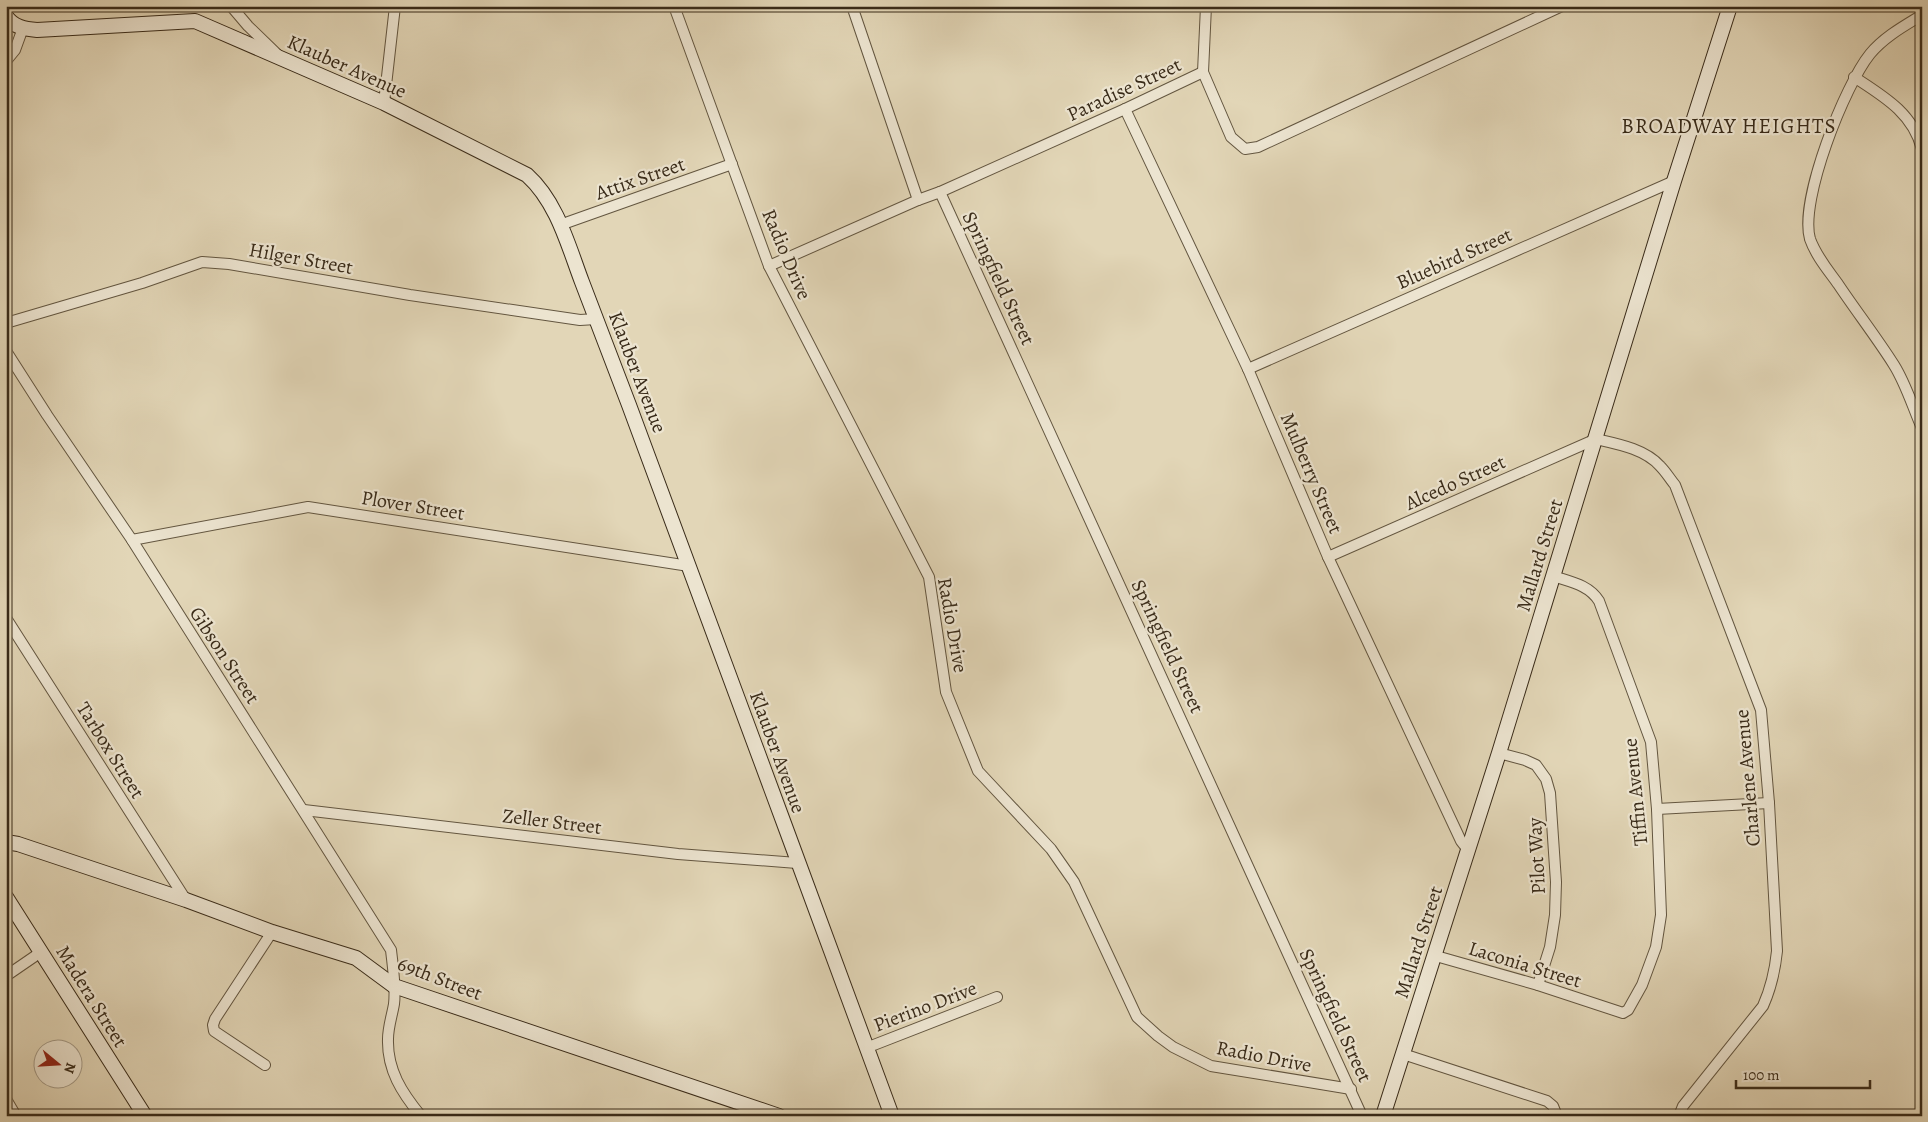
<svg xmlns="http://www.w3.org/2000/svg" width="1928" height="1122" viewBox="0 0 1928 1122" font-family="Alegreya,serif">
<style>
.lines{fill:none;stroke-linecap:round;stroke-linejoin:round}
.street-casing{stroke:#635640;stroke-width:12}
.secondary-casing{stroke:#392b19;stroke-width:16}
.street{stroke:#ece4d0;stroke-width:10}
.secondary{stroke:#ece4d0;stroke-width:14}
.labels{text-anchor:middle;stroke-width:4.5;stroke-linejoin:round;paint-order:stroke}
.street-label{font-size:20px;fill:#392b19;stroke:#ece4d0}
.neighbourhood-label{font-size:21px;letter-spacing:1px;fill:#392b19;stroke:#ece4d0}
</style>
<rect width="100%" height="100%" fill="#e2d6b7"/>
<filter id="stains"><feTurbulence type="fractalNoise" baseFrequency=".004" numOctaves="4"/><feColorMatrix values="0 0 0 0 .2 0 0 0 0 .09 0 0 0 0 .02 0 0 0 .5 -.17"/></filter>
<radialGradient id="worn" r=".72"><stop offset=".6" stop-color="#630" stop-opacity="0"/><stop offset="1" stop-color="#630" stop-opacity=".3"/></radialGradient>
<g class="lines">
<defs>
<g id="street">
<polyline points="231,6 248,26 277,54"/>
<polyline points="674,6 769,266 929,577 946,692 978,771 1051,849 1074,882 1137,1017 1158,1036 1173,1047 1211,1066 1351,1089"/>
<polyline points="852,6 918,200"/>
<polyline points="1206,6 1203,72 1231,137 1245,149 1258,147 1562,6"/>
<path d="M1922,15C1904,26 1884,37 1870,54C1845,85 1799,200 1810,239C1816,256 1828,270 1838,284C1856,311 1877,338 1894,365C1906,384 1913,408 1922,428"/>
<polyline points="6,61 15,50 23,28"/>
<path d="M1854,77C1883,96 1913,113 1922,149"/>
<polyline points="384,103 395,6"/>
<polyline points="1125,109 1248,369 1328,557 1461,841 1468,850"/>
<polyline points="940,192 1362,1116"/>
<polyline points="560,225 732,164"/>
<polyline points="769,266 918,200 940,192 1125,109 1203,72"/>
<polyline points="6,323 142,283 202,262 229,264 410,295 580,320 596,319"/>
<path d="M6,351L47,415L132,540L391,950C393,968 396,987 394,1004C392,1016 388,1027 388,1039C387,1070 402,1093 421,1116"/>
<polyline points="1248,369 1674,181"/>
<polyline points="132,540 308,507 689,566"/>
<path d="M1328,557L1596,439C1618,444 1645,449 1660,466C1666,472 1670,479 1675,485L1761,710L1769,803L1777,951C1775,971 1771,988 1763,1006L1683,1106L1679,1116"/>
<polyline points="6,618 186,900"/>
<polyline points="1499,753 1525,760 1536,765 1546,779 1550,793 1556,882 1555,915 1550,947 1538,985"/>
<polyline points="1657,809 1769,803"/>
<polyline points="304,810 678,854 797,863"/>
<path d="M1436,956L1538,985L1623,1013L1628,1010L1642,985L1656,947L1661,915L1657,809L1651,742L1599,601C1589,585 1571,582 1553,576"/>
<polyline points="6,976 41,952"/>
<polyline points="866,1048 997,997"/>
<polyline points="1403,1054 1547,1101 1553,1106 1557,1116"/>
<polyline points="265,1065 214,1031 213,1025 215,1019 272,932"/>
<polyline points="6,1099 16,1116"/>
</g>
<g id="secondary">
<path d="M6,16C13,27 25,29 37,30L195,21L384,103L527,175C557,202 568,245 582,282C598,323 613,364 629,405C718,642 804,879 892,1116"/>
<polyline points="6,842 18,844 186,900 272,932 356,958 394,986 779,1116"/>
<polyline points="6,897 145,1116"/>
<polyline points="1383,1116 1499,753 1674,181 1730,6"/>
</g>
</defs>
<!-- street casing -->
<use href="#street" class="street-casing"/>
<!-- secondary casing -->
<use href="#secondary" class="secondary-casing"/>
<!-- street -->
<use href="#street" class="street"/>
<!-- secondary -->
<use href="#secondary" class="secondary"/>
</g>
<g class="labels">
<!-- street labels -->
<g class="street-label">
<text transform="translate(347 66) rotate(24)" y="7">Klauber Avenue</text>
<text transform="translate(1124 89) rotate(-25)" y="7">Paradise Street</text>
<text transform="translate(640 178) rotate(-19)" y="7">Attix Street</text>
<text transform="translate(787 254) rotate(67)" y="7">Radio Drive</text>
<text transform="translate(301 258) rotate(10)" y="7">Hilger Street</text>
<text transform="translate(1454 258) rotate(-24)" y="7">Bluebird Street</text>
<text transform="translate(999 278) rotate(65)" y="7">Springfield Street</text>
<text transform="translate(638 372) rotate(69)" y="7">Klauber Avenue</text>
<text transform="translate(1312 473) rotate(67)" y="7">Mulberry Street</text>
<text transform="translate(1455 482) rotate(-24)" y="7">Alcedo Street</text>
<text transform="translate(413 505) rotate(9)" y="7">Plover Street</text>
<text transform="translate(1539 555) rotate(-73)" y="7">Mallard Street</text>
<text transform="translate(953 625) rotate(80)" y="7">Radio Drive</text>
<text transform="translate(1168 646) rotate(65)" y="7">Springfield Street</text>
<text transform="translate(225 655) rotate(57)" y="7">Gibson Street</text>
<text transform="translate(111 750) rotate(58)" y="7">Tarbox Street</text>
<text transform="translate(778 752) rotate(70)" y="7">Klauber Avenue</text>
<text transform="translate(1747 778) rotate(-95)" y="7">Charlene Avenue</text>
<text transform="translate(1635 792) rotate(-96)" y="7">Tiffin Avenue</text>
<text transform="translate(552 821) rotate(7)" y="7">Zeller Street</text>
<text transform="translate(1536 856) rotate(-93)" y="7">Pilot Way</text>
<text transform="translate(1418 942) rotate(-72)" y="7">Mallard Street</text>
<text transform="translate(1525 964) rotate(17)" y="7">Laconia Street</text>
<text transform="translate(440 978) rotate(21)" y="7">69th Street</text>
<text transform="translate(92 996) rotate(58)" y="7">Madera Street</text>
<text transform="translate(925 1006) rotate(-21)" y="7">Pierino Drive</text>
<text transform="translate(1336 1015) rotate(65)" y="7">Springfield Street</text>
<text transform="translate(1264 1056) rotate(11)" y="7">Radio Drive</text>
</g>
<!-- neighbourhood labels -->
<g class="neighbourhood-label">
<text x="1729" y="133">BROADWAY HEIGHTS</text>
</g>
</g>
<!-- margin -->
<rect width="1928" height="1122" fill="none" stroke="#e2d6b7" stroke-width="25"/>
<rect x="8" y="8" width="1913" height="1107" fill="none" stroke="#392b19" stroke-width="2.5"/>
<rect x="12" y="12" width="1903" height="1097" fill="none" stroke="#392b19"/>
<!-- north arrow -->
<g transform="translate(58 1064) rotate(108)"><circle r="24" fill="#ece4d0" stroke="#a49a87"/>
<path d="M0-4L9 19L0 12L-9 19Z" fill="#8f2418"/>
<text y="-8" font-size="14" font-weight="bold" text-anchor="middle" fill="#392b19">N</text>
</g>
<!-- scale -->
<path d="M1736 1080v8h134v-8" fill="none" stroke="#392b19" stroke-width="2.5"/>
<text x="1743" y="1080" font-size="15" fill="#392b19" stroke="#ece4d0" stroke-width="4" paint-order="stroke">100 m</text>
<rect width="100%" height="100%" filter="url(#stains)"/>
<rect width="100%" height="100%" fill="url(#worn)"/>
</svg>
